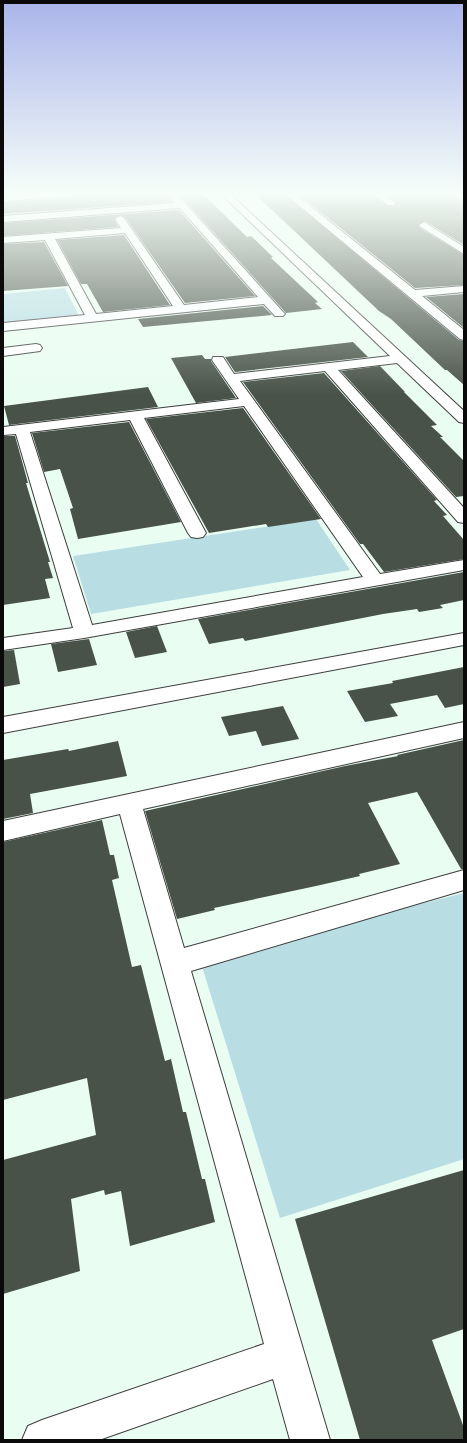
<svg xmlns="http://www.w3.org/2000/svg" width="467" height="1443" viewBox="0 0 467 1443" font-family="'Times New Roman',serif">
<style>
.green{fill:#b8dde2}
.building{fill:#485248}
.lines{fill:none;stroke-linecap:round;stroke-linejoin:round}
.minor-casing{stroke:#3d3d3d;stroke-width:2}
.minor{fill:#fff;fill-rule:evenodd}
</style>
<rect width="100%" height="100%" fill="#eafdf2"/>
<!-- green -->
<g class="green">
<polygon points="65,288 79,316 3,324 3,294"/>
<polygon points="316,519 350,570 91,614 73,556"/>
<polygon points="464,893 464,1159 280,1218 200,960"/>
</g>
<!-- building -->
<g class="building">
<polygon points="98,193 166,193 172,202 3,214 3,202 70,198 74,195"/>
<polygon points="202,193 247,237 251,236 273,257 271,258 318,302 315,303 322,309 286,313 179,194"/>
<polygon points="254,193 283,193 459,340 464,341 464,385 447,370 445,370 391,319 379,311"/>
<polygon points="297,193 371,193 388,206 394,206 396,203 385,193 450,193 464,202 464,245 425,221 418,225 420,228 464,255 464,285 415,288"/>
<polygon points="179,210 255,296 185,303 132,227 124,216 120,215 114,219 118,227 3,236 3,223"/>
<polygon points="124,235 170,305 103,312 87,284 81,284 57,240"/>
<polygon points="44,242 68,286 3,291 3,244"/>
<polygon points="464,294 464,328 426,297"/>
<polygon points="263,306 272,315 143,327 138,319"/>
<polygon points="353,342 368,357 235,372 225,357"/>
<polygon points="202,355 205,359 211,359 211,361 236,398 196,403 171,358"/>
<polygon points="380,366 405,392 404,392 437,425 431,426 443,437 440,437 464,461 464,496 456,497 341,371"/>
<polygon points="324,373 437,500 434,501 447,515 443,516 464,540 464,559 384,572 363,544 360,544 243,382"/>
<polygon points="148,387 158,407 9,425 4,406"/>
<polygon points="243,408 321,519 268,527 266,524 209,533 146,419"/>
<polygon points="129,422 181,522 78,539 70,509 73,508 60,469 44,472 32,433"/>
<polygon points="3,436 15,436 28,483 26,483 50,562 48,562 53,578 45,579 50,598 3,605"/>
<polygon points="464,572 464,600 440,605 443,608 419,612 417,609 383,614 245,641 243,638 209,644 198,619"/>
<polygon points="157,626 167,652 135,658 126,632"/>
<polygon points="89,639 97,665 58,672 51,644"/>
<polygon points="14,650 20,684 3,687 3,651"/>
<polygon points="464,667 464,704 445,708 437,695 390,704 398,716 365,722 347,691 393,683 392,681"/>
<polygon points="283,706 299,739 262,746 256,731 229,736 221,717"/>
<polygon points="464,740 464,869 461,869 417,792 368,803 400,864 359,874 360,876 316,886 214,908 215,910 177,919 145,811 345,766 398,756 397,755"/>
<polygon points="118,741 127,776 30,794 33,813 3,819 3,760 68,749 69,751"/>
<polygon points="102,820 110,855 114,855 119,878 112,880 132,967 141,965 165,1061 171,1059 183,1112 186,1112 202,1179 205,1179 215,1222 130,1246 121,1191 105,1195 104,1190 71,1199 80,1271 3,1294 3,1160 96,1135 87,1078 3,1100 3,842"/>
<polygon points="464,1170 464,1329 432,1340 464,1428 464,1440 360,1440 295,1219"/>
</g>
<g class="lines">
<defs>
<g id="minor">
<polygon points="30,193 74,193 70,196 3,201 3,195"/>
<path d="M168,193H176L283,312L285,314L283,316H275L264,304L3,331V323L85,315L45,240L3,243V237L121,228L115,219L120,216L123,217L131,228L184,305L258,297L180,208L3,222V216L175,203ZM125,233L173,306L96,314L55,239Z"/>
<path d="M220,193H229L464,411V423L459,422L397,363L338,370L464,508V523L458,522L325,371L240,381L380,574L464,560V570L84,638L3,650V638L73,628L16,434L3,435V427L239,399L212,360L213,357H223L234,374L390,356ZM244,406L363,577L92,625L30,432L130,420L188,533L191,537L197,538L203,537L206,533L144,418Z"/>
<polygon points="284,193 294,193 415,290 464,286 464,292 422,296 464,330 464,340 460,339"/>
<polygon points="372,193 382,193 395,203 394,205 388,205"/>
<polygon points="455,193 464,193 464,199"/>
<polygon points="424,222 464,247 464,254 421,227 419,225"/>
<polygon points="36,344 40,345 42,348 40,351 3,356 3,348"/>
<polygon points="464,633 464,645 3,733 3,717"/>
<polygon points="464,722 464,738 143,809 184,948 464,870 464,890 191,971 330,1440 290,1440 273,1379 99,1440 22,1440 28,1426 42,1420 264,1344 120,814 3,841 3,821"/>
</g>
</defs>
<!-- minor casing -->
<use href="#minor" class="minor-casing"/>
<!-- minor -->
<use href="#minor" class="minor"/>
</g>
<!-- sky -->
<linearGradient id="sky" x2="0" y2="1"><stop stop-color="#aab4ea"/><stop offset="0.49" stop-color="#f6fef9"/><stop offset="1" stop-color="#f6fef9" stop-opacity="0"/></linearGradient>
<rect width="467" height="395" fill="url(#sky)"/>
<!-- border -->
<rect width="467" height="1443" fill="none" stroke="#0a0a0a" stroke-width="8"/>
</svg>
